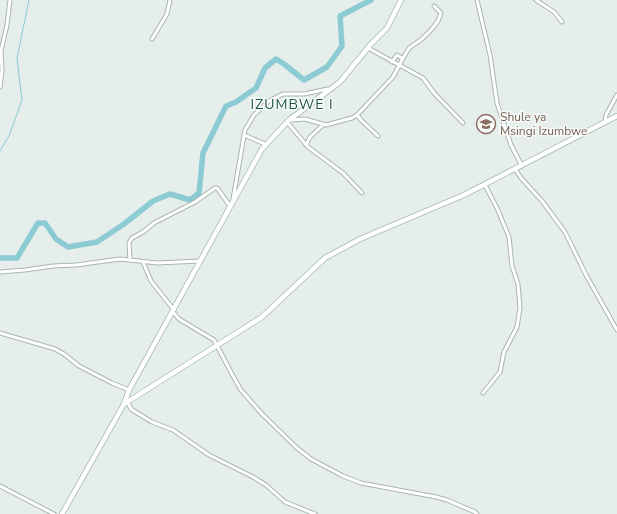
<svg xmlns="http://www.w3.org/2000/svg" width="617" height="514" viewBox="0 0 617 514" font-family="'Nunito Sans',sans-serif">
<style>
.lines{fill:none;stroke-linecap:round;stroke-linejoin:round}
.stream{stroke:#8ccad4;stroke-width:1}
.river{stroke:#8ccad4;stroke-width:5.5}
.street-casing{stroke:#a7b7b1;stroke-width:5}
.secondary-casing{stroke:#a3bbb2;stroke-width:6}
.street{stroke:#fff;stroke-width:3}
.secondary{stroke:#fff;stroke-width:4.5}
.labels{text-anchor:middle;stroke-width:3;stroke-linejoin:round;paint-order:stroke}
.education-label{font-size:12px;fill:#785e54;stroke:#f6fbf8;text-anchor:start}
.quarter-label{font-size:14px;letter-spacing:1px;fill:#1e5447;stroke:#f6fbf8}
</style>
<rect width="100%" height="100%" fill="#e5eeea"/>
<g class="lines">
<!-- stream -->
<polyline class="stream" points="0,151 9,136 22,100 17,58 29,0"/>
<!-- river -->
<polyline class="river" points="0,258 17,258 38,223 45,223 56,239 68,247 97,242 124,224 153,201 170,194 190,200 199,193 203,153 226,106 236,102 256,88 265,68 276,59 284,64 304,80 327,67 342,46 340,16 371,0"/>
<defs>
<g id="street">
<polyline points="477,0 490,55 497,103 511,145 522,166"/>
<polyline points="536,0 554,12 562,22"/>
<polyline points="152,39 167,14 170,0"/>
<polyline points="368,48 423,78 434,93 463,123"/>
<polyline points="392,62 397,55 402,58"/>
<polyline points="0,87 2,70 1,51 7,25 10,0"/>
<polyline points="357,115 361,120 378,136"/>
<polyline points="291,120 305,119 326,125 352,118 357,115 393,77 402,60 409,48 422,39 431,30 438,21 441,13 434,6"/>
<polyline points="287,122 308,147 343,173 362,193"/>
<polyline points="605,122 606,115 617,95"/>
<polyline points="244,135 265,144"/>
<polyline points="306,145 310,137 323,125"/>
<polyline points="515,169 521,178 542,201 565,232 586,275 617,330"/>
<polyline points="233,199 245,130 254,115 269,101 283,94 304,94 328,89"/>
<polyline points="130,260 129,243 132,238 143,232 154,223 195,202 215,188 217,188 230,206"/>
<polyline points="143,262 151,281 174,310"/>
<polyline points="0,272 25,270 53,266 76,265 120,259 157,263 200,261"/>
<polyline points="173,312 179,319 214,340 233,376 241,390 262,414 297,448 311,459 343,476 361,483 436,497 447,500 475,512 477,514"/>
<polyline points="0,333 55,349 64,354 79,366 112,383 129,390"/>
<polyline points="483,393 500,372 504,352 517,327 520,308 518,284 512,266 509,237 497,208 485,185"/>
<polyline points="127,401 131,409 134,411 152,422 173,430 209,455 253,477 266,485 285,502 315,514"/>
<polyline points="0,486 54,514"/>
</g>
<g id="secondary">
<polyline points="124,404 129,390 262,149 289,120 340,82 371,44 387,28 401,0"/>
<polyline points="62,514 124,404 262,317 325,258 360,239 464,195 617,116"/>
</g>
</defs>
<!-- street casing -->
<use href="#street" class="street-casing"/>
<!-- secondary casing -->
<use href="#secondary" class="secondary-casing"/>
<!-- street -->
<use href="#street" class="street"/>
<!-- secondary -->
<use href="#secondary" class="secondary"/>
</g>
<!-- icons -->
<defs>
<symbol id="school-ring" viewBox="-11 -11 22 22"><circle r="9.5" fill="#f6fbf8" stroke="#8d6e63" stroke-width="1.5"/><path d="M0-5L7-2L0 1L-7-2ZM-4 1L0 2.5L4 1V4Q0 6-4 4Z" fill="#8d6e63"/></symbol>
</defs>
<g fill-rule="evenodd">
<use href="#school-ring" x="475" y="113" width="22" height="22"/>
</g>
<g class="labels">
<!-- education labels -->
<g class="education-label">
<text x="500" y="121">Shule ya<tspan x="500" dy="14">Msingi Izumbwe</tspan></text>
</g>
<!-- quarter labels -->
<g class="quarter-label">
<text x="292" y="109">IZUMBWE I</text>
</g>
</g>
</svg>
